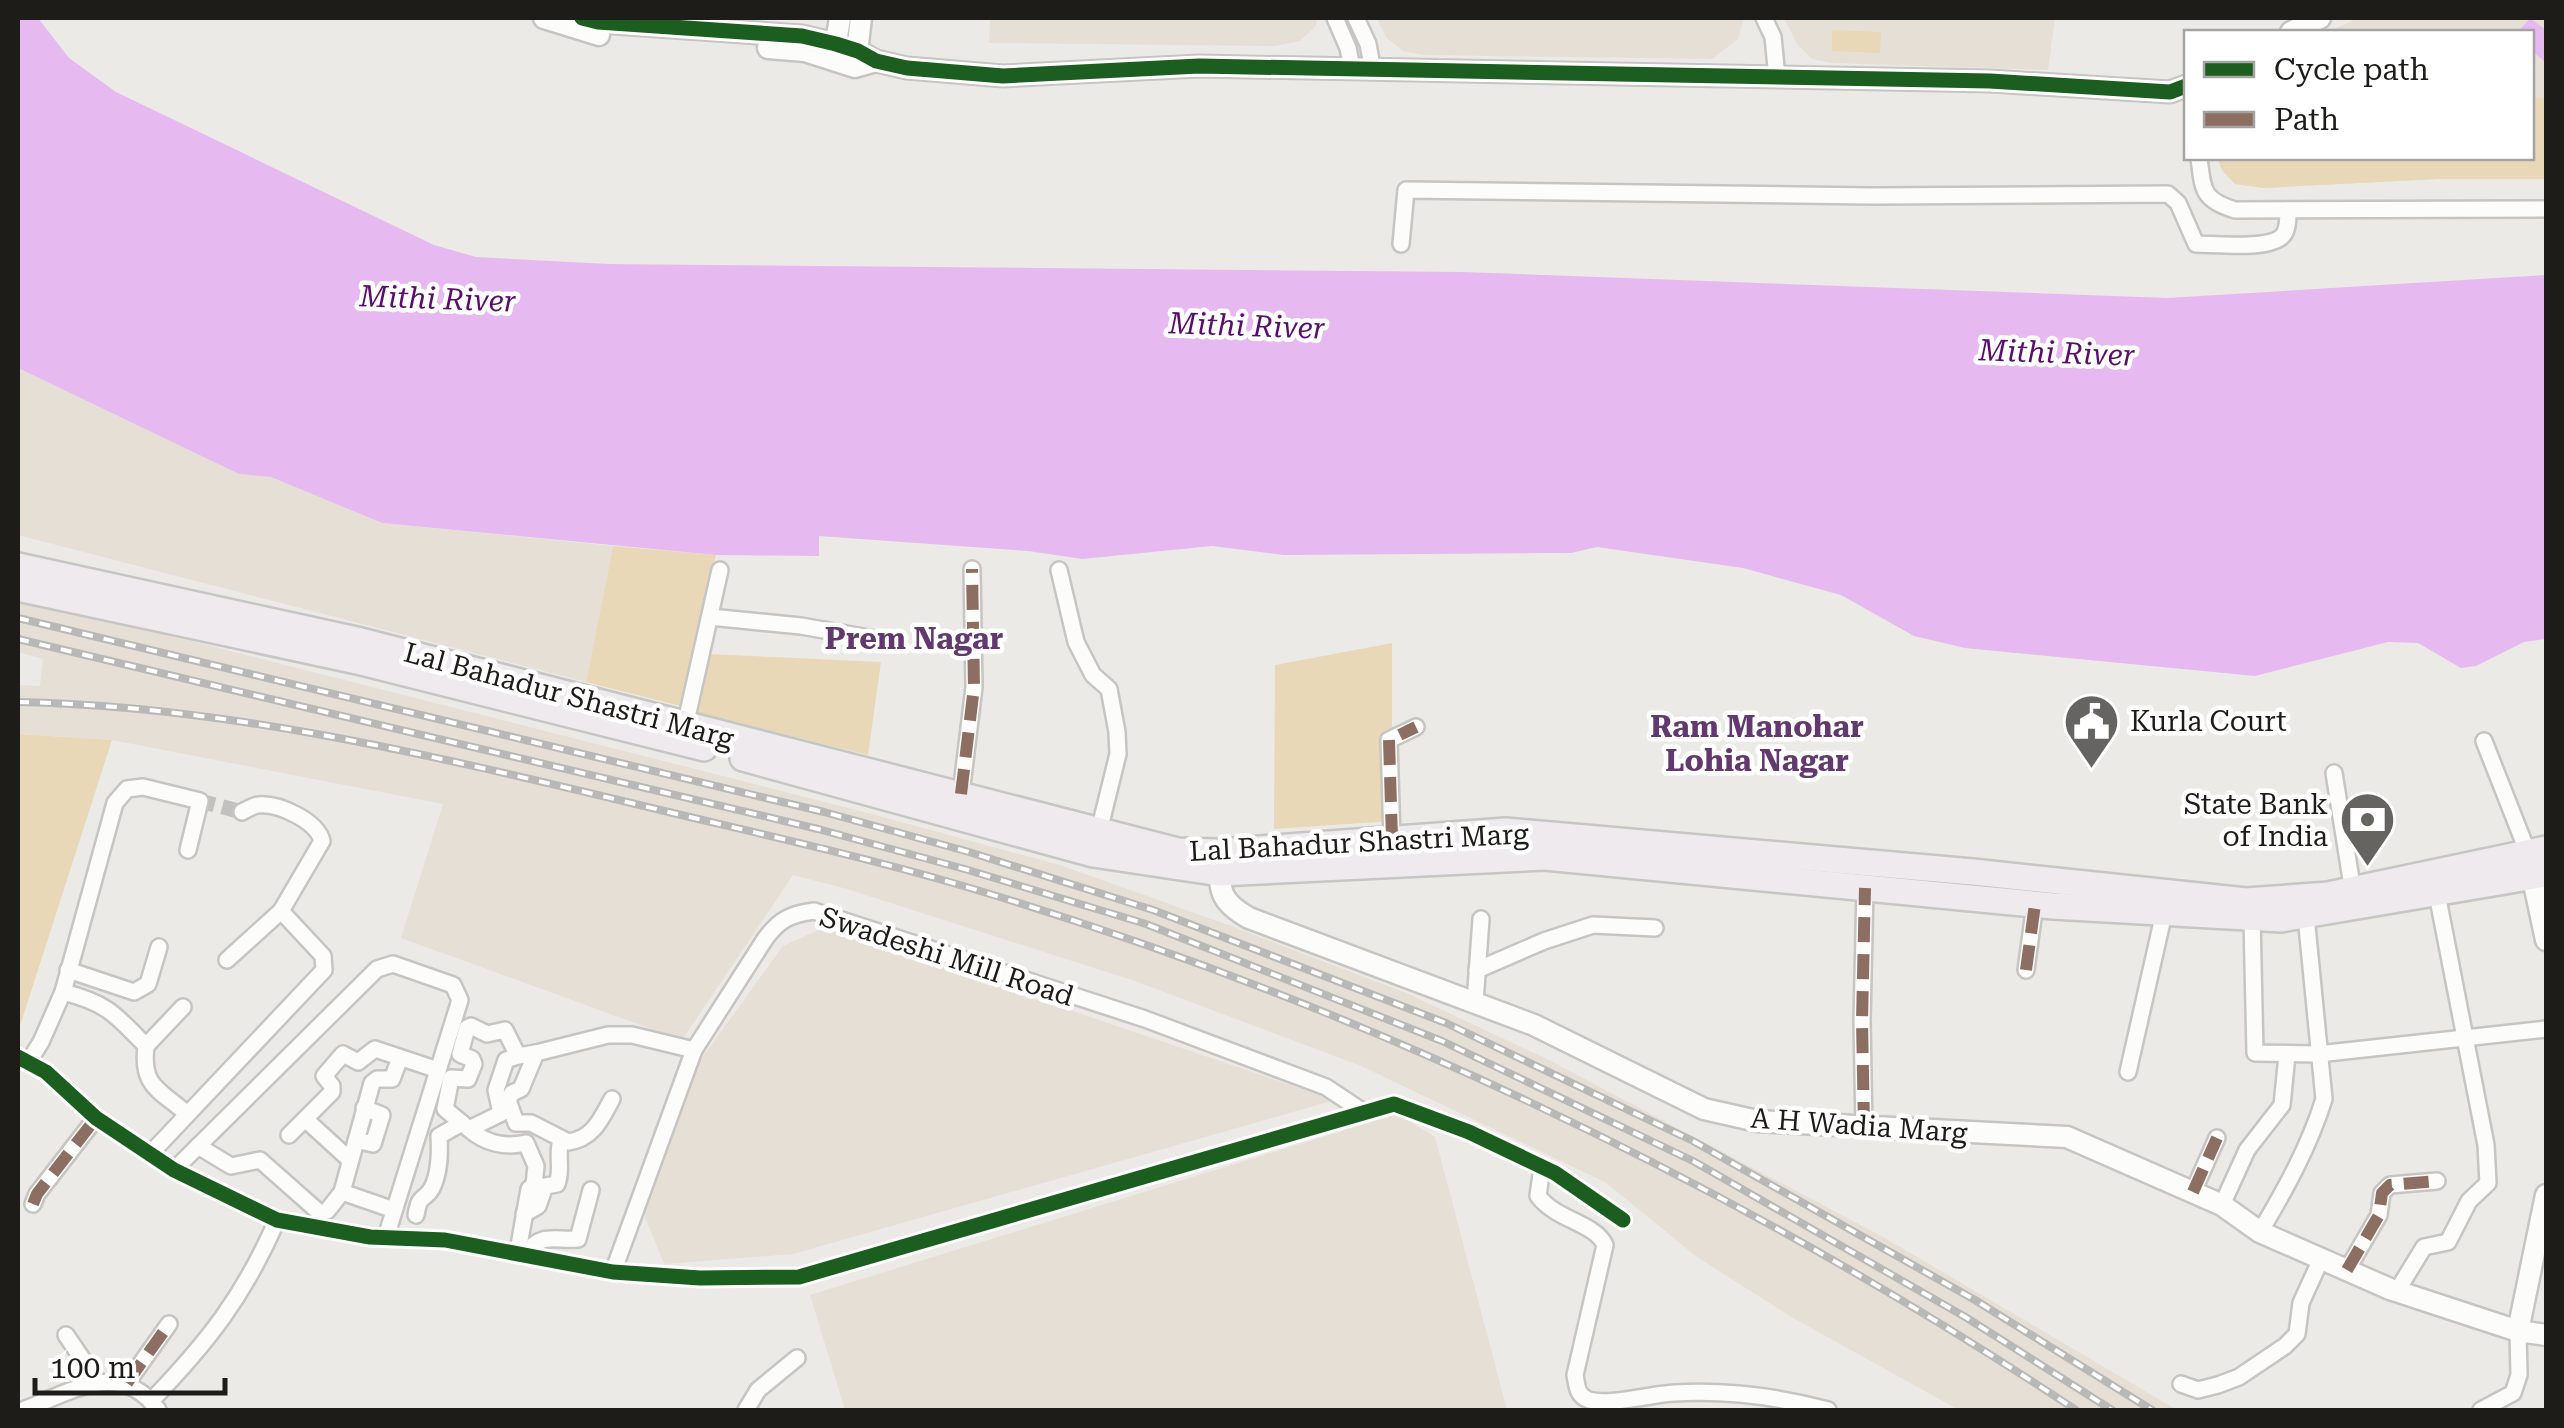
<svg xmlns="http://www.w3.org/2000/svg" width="2564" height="1428" viewBox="0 0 2564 1428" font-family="'Roboto Serif',serif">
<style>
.built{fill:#e5dfd5}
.green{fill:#e9d8b7}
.water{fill:#e6baf0}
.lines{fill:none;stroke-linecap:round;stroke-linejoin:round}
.minor-tunnel{stroke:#c3c1bd;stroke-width:15;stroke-dasharray:15 8;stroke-linecap:butt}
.minor-casing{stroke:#c7c5c1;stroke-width:20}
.tertiary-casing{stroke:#c7c5c1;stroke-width:25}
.primary-casing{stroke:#c6c6c4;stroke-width:30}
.minor{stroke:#fcfcfb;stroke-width:15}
.tertiary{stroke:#fcfcfb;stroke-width:20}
.primary{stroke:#eeeaee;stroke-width:25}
.rail-casing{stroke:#b8b8b7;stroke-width:8}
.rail{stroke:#fff;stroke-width:4;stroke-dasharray:11;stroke-linecap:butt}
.quiet{stroke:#8d6e63;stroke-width:12;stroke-dasharray:25 12;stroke-linecap:butt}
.cycleway-casing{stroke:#fff;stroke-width:21}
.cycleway{stroke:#1b5e20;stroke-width:15}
.labels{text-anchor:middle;stroke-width:9;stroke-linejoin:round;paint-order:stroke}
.street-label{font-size:28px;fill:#1e1c19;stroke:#fff}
.poi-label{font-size:28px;fill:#1e1c19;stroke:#fff;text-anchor:start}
.water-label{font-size:30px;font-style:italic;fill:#5a0d6d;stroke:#fff}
.neighbourhood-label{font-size:30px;font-weight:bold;fill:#62396f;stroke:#fff}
</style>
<rect width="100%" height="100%" fill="#eceae6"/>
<!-- built -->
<g class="built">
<polygon points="990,18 1317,18 1316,26 1300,41 1275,46 989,43"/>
<polygon points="1377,18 1744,18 1738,39 1712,59 1425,55 1403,51 1386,37"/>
<polygon points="1784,18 2055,18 2048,70 1832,63 1812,59 1797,44"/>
<polygon points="2358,18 2546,18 2546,179 2437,179 2264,188 2235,184 2222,170 2217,158 2532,158 2532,32 2328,32"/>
<polygon points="18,368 239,474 271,477 382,523 613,546 586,682 18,535"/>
<polygon points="18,597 868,813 1060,865 1231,926 1406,993 1549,1060 1885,1238 2177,1410 1959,1410 1793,1318 1697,1257 1605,1182 1361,1066 1135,981 847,889 793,875 682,1040 401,938 443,804 112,740 18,734 18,685 40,686 43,659 18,652"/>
<polygon points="825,927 1335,1100 793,1254 664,1264 642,1209 691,1073 783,946"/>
<polygon points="1397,1114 1435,1137 1507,1410 845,1410 810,1295"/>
</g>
<!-- green -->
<g class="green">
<polygon points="1832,30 1881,32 1880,53 1832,51"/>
<polygon points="2532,97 2546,98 2546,179 2437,179 2264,188 2235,184 2222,170 2217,158 2532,158"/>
<polygon points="613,546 716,555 684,707 586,682"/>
<polygon points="1392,643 1392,821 1274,829 1275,665"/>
<polygon points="708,654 881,662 868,755 696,713"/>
<polygon points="18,734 112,740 18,1032"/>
</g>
<!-- water -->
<g class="water">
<polygon points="18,18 38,18 69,58 116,92 434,245 476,257 608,264 1463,272 2167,298 2546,275 2546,639 2524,642 2476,666 2461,668 2418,643 2388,642 2255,676 1965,648 1914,636 1841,595 1743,568 1597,547 1571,553 1284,555 1212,546 1082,559 1028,551 819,536 819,556 716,555 382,523 271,477 239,474 18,368"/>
<polygon points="2530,18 2546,30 2546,63 2532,51 2532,32 2518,32"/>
</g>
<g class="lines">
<!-- minor-tunnel -->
<polyline class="minor-tunnel" points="200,801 242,812"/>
<defs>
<g id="minor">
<polyline points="1335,18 1348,48 1352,68"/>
<polyline points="1356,18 1368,44 1373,71"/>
<polyline points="1764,18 1773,37 1777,77"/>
<path d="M2199,158C2203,190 2202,200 2235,210L2546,209"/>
<path d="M1401,244L1406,190L1873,196L2168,194L2178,203L2196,244C2215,244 2273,251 2284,234C2288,228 2288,218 2288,210"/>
<polyline points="1059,570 1076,642 1093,675 1109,689 1117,732 1118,754 1098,835"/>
<polyline points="710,617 801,626 875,639"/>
<polyline points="685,726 720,570"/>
<polyline points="2484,741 2528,853"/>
<polyline points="2334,773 2354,898"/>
<polyline points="961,794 974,687 972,569"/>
<polyline points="1392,839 1389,740 1416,727"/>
<polyline points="2252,919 2255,1053 2318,1054 2546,1029"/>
<polyline points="227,960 281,911"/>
<polyline points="68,970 134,992 148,984 159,947"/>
<polyline points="1477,970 1544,941 1593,925 1655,928"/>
<polyline points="2026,970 2035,904"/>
<path d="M63,992C107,1003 115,1014 146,1046C141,1087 159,1089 187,1114"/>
<polyline points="1475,1002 1481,919"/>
<polyline points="146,1046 183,1007"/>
<polyline points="18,1057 46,1072 96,1118 174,1170 277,1220 370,1237 445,1240 613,1272 700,1278 799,1277 1394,1104 1469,1132 1555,1173 1623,1220"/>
<polyline points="29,1061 41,1042 63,992 115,803 127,789 143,787 200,801 188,850"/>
<polyline points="2128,1072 2164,913"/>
<path d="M612,1099C601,1119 593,1139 568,1142L531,1123H516L508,1100L512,1093L521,1089L536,1053L608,1035H632L694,1050"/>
<polyline points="510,1109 469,1129 445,1109 451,1078 468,1079 474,1064 472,1059 460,1054 467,1028 471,1026 487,1034 505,1030 518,1056 536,1053"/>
<polyline points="501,1113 496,1090 506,1060 518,1056"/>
<polyline points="305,1119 350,1160"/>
<polyline points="1864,1127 1862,1021 1865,888"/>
<path d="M469,1129C485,1143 505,1148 526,1143L536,1166L534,1185"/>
<polyline points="289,1135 332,1092 332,1086 324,1076 343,1054 358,1062 375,1049 438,1070"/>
<polyline points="356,1140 373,1144 382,1115 364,1108"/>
<polyline points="198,1146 231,1166 260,1160 320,1213 327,1211 342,1192 394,1210"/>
<path d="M152,1152L324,970L323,956L281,911L322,841C317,821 279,803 258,805C254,805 246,810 242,812"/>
<path d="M1542,1167L1538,1196C1557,1221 1594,1222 1605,1245L1575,1375C1577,1386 1577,1396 1589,1400C1609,1406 1652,1394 1674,1393C1728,1390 1776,1396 1828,1410"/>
<polyline points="174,1170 377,969 393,964 453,985 460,1000 386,1237"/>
<polyline points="342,1192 372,1083 377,1079 392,1079 400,1058"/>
<polyline points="2193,1192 2217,1138"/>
<polyline points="33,1204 37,1194 96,1118"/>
<polyline points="2222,1205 2247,1150 2282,1105 2287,1055"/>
<path d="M524,1214L538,1206L545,1186L557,1184C563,1168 556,1156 561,1140"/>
<path d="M416,1215C420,1192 424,1202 432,1188C440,1172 440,1153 439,1136L462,1123"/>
<path d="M2260,1232C2285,1190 2309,1147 2324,1099L2306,916"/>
<polyline points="518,1251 529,1189 534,1185 540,1187"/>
<path d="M526,1253C542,1232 555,1241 578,1239L591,1190"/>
<polyline points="2347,1270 2379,1215 2382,1193 2390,1185 2437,1181"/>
<path d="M613,1272L694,1050L765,939C779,920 790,914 814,911L1145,1019L1326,1087L1365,1113"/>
<polyline points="2397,1291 2424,1247 2448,1242 2469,1201 2488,1183 2486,1145 2437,894"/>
<polyline points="66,1335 98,1382"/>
<polyline points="127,1383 169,1324"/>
<polyline points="2181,1384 2198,1390 2218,1385 2239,1377 2285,1346 2297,1334 2301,1303 2321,1259"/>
<path d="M151,1401C208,1342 244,1296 277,1220"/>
<path d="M23,1410C71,1392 120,1358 158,1410"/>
<polyline points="746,1410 758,1390 797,1358"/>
<polyline points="2481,1410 2513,1393 2519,1375 2518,1331"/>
</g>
<g id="tertiary">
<polyline points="544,18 599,35"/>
<polyline points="582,18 598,22 802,36 836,44 858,51 876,61 907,68 1003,76 1199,66 1990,81 2170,92 2186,86"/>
<polyline points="2291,32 2320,18"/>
<polyline points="768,48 805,51 855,67 876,61"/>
<polyline points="834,54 840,18"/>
<polyline points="856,60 861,18"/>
<path d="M1219,859C1220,891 1219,901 1249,918L1534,1025L1704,1109L1757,1121L2067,1137L2222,1205L2260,1232L2390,1289L2518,1331L2546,1335"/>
<polyline points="2530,865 2546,940"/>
<polyline points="2518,1331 2546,1195"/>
</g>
<g id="primary">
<polyline points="18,566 361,641 1178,851 1219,852 1506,831 1973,872 2246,901 2328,895 2546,849"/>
<polyline points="18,588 357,661 704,748"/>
<polyline points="743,758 1093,854 1220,873 1545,857 2053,906 2281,919 2546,874"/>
</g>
</defs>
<!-- minor casing -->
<use href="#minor" class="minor-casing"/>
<!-- tertiary casing -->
<use href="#tertiary" class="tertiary-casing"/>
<!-- primary casing -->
<use href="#primary" class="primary-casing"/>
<!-- minor -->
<use href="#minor" class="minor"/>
<!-- tertiary -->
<use href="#tertiary" class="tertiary"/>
<!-- primary -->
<use href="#primary" class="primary"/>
<defs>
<g id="rail">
<polyline points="18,618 824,812 969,852 1153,910 1446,1023 1693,1141 1975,1300 2152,1410"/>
<polyline points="18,639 818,829 968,870 1146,924 1442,1041 1693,1161 1967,1318 2112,1410"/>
<path d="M18,702C226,706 426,754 627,802C738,829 850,853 960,885C1357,1002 1731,1182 2076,1410"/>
</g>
</defs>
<!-- rail casing -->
<use href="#rail" class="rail-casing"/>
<!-- rail -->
<use href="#rail" class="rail"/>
<!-- quiet -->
<g class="quiet">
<polyline points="961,794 974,687 972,569"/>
<polyline points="1392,839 1389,740 1416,727"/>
<polyline points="2026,970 2035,904"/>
<polyline points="1864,1127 1862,1021 1865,888"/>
<polyline points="2193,1192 2217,1138"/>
<polyline points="33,1204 37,1194 96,1118"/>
<polyline points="2347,1270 2379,1215 2382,1193 2390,1185 2437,1181"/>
<polyline points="127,1383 169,1324"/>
</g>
<defs>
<g id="cycleway">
<polyline points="582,18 598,22 802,36 836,44 858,51 876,61 907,68 1003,76 1199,66 1990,81 2170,92 2186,86"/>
<polyline points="18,1057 46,1072 96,1118 174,1170 277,1220 370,1237 445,1240 613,1272 700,1278 799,1277 1394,1104 1469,1132 1555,1173 1623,1220"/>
</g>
</defs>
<!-- cycleway casing -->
<use href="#cycleway" class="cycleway-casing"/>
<!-- cycleway -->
<use href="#cycleway" class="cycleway"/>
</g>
<!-- icons -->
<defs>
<symbol id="civic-pin" viewBox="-11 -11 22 30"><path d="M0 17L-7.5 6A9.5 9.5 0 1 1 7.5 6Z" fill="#666461" stroke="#fff"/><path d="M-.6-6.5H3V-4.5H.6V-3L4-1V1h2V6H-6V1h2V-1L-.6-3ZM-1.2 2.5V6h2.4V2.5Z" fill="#fff"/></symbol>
<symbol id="bank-pin" viewBox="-11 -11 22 30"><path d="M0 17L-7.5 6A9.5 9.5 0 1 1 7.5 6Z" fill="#666461" stroke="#fff"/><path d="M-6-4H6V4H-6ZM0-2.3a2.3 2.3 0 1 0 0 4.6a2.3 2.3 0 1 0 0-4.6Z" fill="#fff"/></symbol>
</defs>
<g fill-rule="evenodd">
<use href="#civic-pin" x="2060" y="690" width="63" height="86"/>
<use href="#bank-pin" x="2336" y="788" width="63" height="86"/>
</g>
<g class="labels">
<!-- street labels -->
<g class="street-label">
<text transform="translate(569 695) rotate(15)" y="10">Lal Bahadur Shastri Marg</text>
<text transform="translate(1359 842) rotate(-3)" y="10">Lal Bahadur Shastri Marg</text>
<text transform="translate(947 956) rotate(18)" y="10">Swadeshi Mill Road</text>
<text transform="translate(1859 1125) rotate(4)" y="10">A H Wadia Marg</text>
</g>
<!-- poi labels -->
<g class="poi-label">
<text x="2130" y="731">Kurla Court</text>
<text x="2328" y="814" text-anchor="end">State Bank<tspan x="2328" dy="32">of India</tspan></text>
</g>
<!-- water labels -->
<g class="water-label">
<text transform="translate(438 299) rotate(2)" y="10">Mithi River</text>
<text transform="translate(1247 326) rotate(2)" y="10">Mithi River</text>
<text transform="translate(2057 353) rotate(2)" y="10">Mithi River</text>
</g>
<!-- neighbourhood labels -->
<g class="neighbourhood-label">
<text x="914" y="649">Prem Nagar</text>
<text x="1757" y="737">Ram Manohar<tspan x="1757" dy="34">Lohia Nagar</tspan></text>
</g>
</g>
<!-- border -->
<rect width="2564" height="1428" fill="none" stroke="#1e1c19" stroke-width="40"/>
<!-- legend -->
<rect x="2184" y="30" width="350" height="130" fill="#ffffff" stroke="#a5a4a3" stroke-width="2.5"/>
<rect x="2204" y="62" width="50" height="15" fill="#1b5e20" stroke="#a5a4a3" stroke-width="2.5"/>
<text x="2274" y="80" font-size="30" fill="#1e1c19">Cycle path</text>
<rect x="2204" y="112" width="50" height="15" fill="#8d6e63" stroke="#a5a4a3" stroke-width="2.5"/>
<text x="2274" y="130" font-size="30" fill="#1e1c19">Path</text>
<!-- scale -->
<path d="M35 1378v15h190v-15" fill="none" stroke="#1e1c19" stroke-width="5"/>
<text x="50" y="1378" font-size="30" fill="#1e1c19" stroke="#ffffff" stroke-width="8" paint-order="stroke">100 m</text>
</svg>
